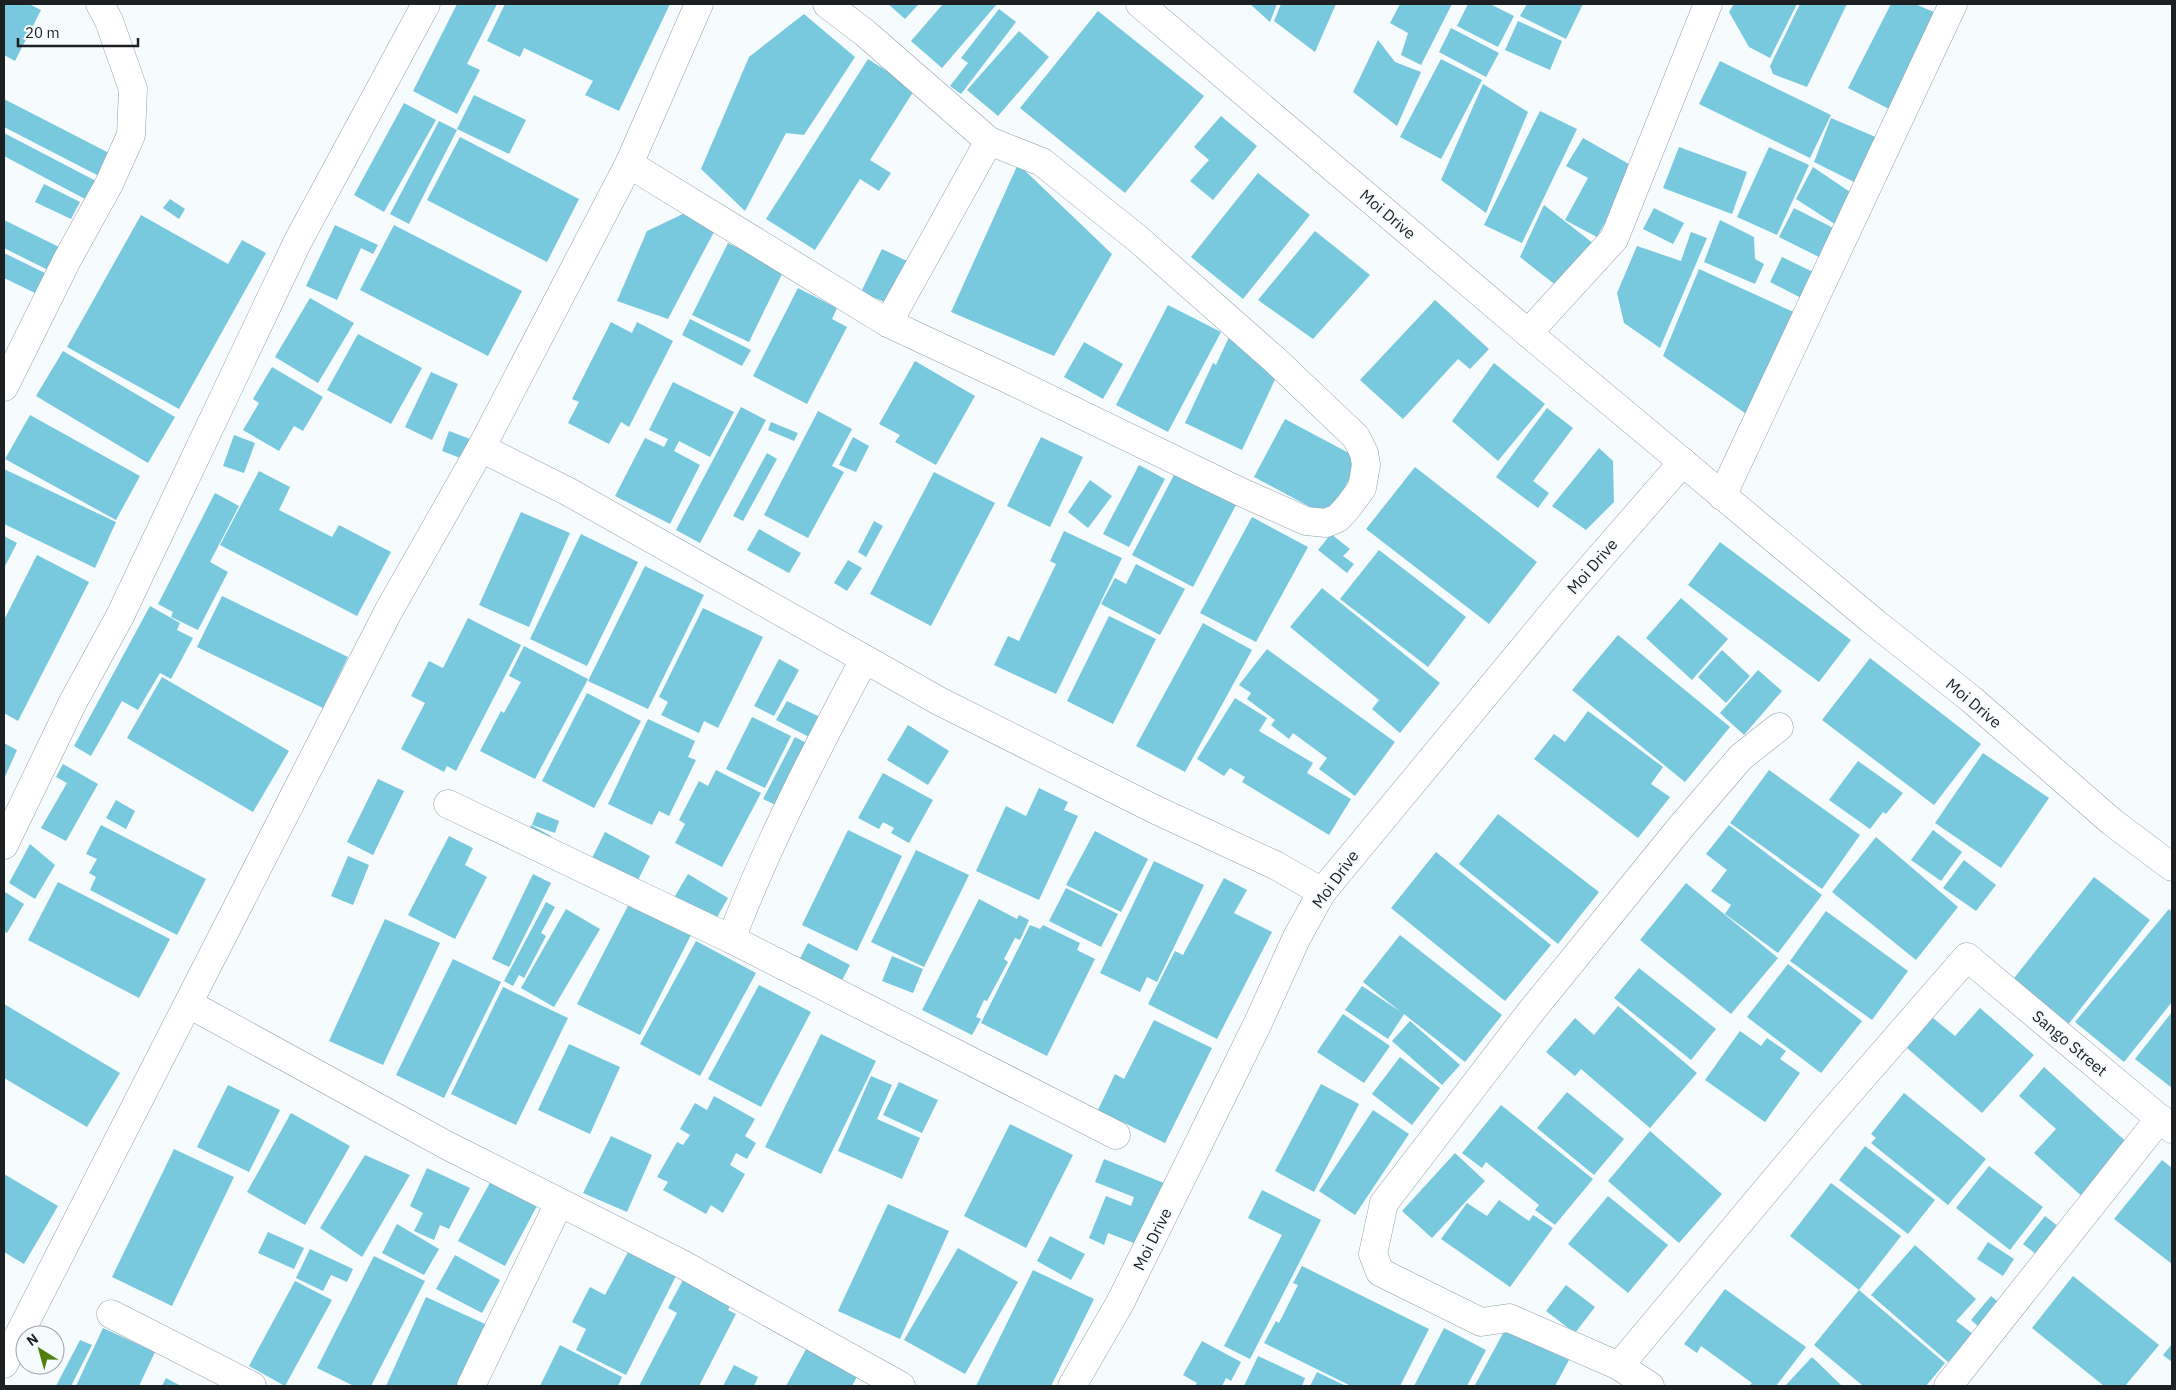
<svg xmlns="http://www.w3.org/2000/svg" width="2176" height="1390" viewBox="0 0 2176 1390" font-family="'IBM Plex Sans',sans-serif">
<style>
.building{fill:#78c9dd}
.lines{fill:none;stroke-linecap:round;stroke-linejoin:round}
.minor-casing{stroke:#95a1a9;stroke-width:29}
.minor{stroke:#fff;stroke-width:28}
.labels{text-anchor:middle;stroke-width:4;stroke-linejoin:round;paint-order:stroke}
.street-label{font-size:16px;fill:#1c2023;stroke:#f6fbfe}
</style>
<rect width="100%" height="100%" fill="#f6fbfe"/>
<!-- building -->
<g class="building">
<polygon points="4,4 29,4 41,10 15,61 4,55"/>
<polygon points="457,4 497,4 467,64 480,70 457,114 413,91"/>
<polygon points="505,4 670,4 619,111 585,95 593,81 524,48 520,57 487,41"/>
<polygon points="888,4 919,4 905,19"/>
<polygon points="943,4 997,4 942,68 911,41"/>
<polygon points="1250,4 1277,4 1270,22"/>
<polygon points="1281,4 1336,4 1315,52 1274,21"/>
<polygon points="1400,4 1452,4 1421,65 1401,55 1408,33 1390,23"/>
<polygon points="1468,4 1490,4 1514,16 1498,47 1457,26"/>
<polygon points="1527,4 1583,4 1566,39 1520,16"/>
<polygon points="1734,4 1797,4 1770,58 1749,47 1729,12"/>
<polygon points="1800,4 1847,4 1807,87 1773,74 1770,66"/>
<polygon points="1891,4 1915,4 1936,13 1889,109 1848,88"/>
<polygon points="999,9 1016,22 961,94 950,86 968,63 961,58"/>
<polygon points="1098,11 1204,96 1125,193 1020,108"/>
<polygon points="804,14 855,57 804,135 786,133 745,211 701,169 749,57"/>
<polygon points="1518,21 1562,41 1550,70 1505,50"/>
<polygon points="1451,28 1499,53 1486,77 1439,52"/>
<polygon points="1019,31 1049,57 998,116 967,90"/>
<polygon points="1378,40 1395,62 1421,72 1397,126 1353,92"/>
<polygon points="868,59 915,89 870,160 891,173 879,191 860,179 815,250 766,219"/>
<polygon points="1441,59 1482,80 1441,159 1400,137"/>
<polygon points="1720,61 1831,115 1810,158 1699,104"/>
<polygon points="1483,84 1528,112 1486,213 1441,180"/>
<polygon points="474,95 526,120 509,154 457,129"/>
<polygon points="4,99 111,154 99,176 4,127"/>
<polygon points="404,103 436,120 384,212 354,195"/>
<polygon points="1540,111 1577,129 1522,243 1484,225"/>
<polygon points="1221,116 1257,146 1213,200 1190,181 1209,160 1194,147"/>
<polygon points="1831,118 1885,141 1866,188 1814,162"/>
<polygon points="439,121 457,130 409,224 390,214"/>
<polygon points="4,133 96,181 87,200 4,156"/>
<polygon points="460,137 579,199 547,262 427,200"/>
<polygon points="1583,138 1636,168 1597,237 1565,220 1588,178 1566,166"/>
<polygon points="1679,147 1747,172 1732,214 1663,188"/>
<polygon points="1769,147 1809,165 1777,235 1737,217"/>
<polygon points="1018,164 1112,254 1054,356 951,312"/>
<polygon points="1813,167 1859,198 1844,230 1796,199"/>
<polygon points="1258,173 1310,215 1243,299 1191,257"/>
<polygon points="44,184 80,202 71,219 35,202"/>
<polygon points="170,199 185,209 179,219 163,208"/>
<polygon points="1544,205 1594,244 1558,287 1520,257"/>
<polygon points="1654,208 1684,223 1673,244 1643,229"/>
<polygon points="1794,208 1843,233 1829,262 1779,237"/>
<polygon points="685,213 716,228 668,319 617,301 647,231"/>
<polygon points="141,215 228,264 242,240 266,253 179,409 67,347"/>
<polygon points="4,220 59,247 48,270 4,248"/>
<polygon points="1720,220 1754,237 1755,259 1764,264 1755,284 1704,262"/>
<polygon points="335,225 378,245 373,254 361,248 337,300 306,286"/>
<polygon points="394,225 522,291 488,356 360,290"/>
<polygon points="1315,231 1370,275 1313,339 1258,300"/>
<polygon points="1691,232 1707,238 1660,348 1624,323 1617,293 1637,246 1681,261"/>
<polygon points="728,243 784,270 749,342 692,315"/>
<polygon points="882,249 907,261 887,303 861,292"/>
<polygon points="4,253 45,273 35,293 4,278"/>
<polygon points="1782,257 1815,273 1803,299 1770,282"/>
<polygon points="1699,269 1798,314 1755,420 1663,356"/>
<polygon points="798,288 837,308 832,319 847,327 807,404 753,376"/>
<polygon points="310,298 354,323 318,383 275,357"/>
<polygon points="1435,300 1489,349 1470,369 1458,359 1403,419 1360,380"/>
<polygon points="1168,305 1221,332 1168,432 1116,405"/>
<polygon points="690,319 751,350 742,366 682,335"/>
<polygon points="611,322 632,333 637,322 673,341 629,427 621,422 609,444 568,423 579,402 572,399"/>
<polygon points="358,334 422,368 391,424 327,390"/>
<polygon points="1230,335 1257,348 1252,359 1279,371 1242,450 1185,423 1213,363 1216,365"/>
<polygon points="1084,342 1123,364 1103,399 1064,377"/>
<polygon points="63,351 175,417 148,463 36,396"/>
<polygon points="915,361 975,396 936,465 895,442 900,435 879,424"/>
<polygon points="1494,363 1545,404 1498,461 1452,421"/>
<polygon points="272,367 323,397 303,431 294,426 279,451 243,430 259,403 253,399"/>
<polygon points="431,372 458,384 432,440 405,427"/>
<polygon points="673,382 734,412 710,457 679,441 674,451 700,465 670,524 615,496 645,438 664,447 668,439 649,430"/>
<polygon points="741,407 766,420 700,543 676,530"/>
<polygon points="1547,408 1573,428 1533,481 1549,493 1538,508 1496,477"/>
<polygon points="818,411 852,429 832,466 844,472 808,538 764,515"/>
<polygon points="30,415 140,476 116,520 5,459"/>
<polygon points="1285,419 1360,459 1329,517 1254,477"/>
<polygon points="771,422 798,433 794,441 768,430"/>
<polygon points="449,431 470,439 463,459 442,451"/>
<polygon points="234,435 255,443 244,473 223,466"/>
<polygon points="853,437 869,446 856,472 839,465"/>
<polygon points="1041,437 1083,457 1050,527 1007,506"/>
<polygon points="1599,448 1613,461 1614,502 1586,530 1552,506"/>
<polygon points="767,453 777,459 743,521 733,516"/>
<polygon points="1139,465 1165,479 1129,547 1103,534"/>
<polygon points="1415,467 1537,562 1489,624 1366,529"/>
<polygon points="4,469 116,522 95,568 4,524"/>
<polygon points="259,471 290,487 279,510 332,537 339,525 391,552 357,616 220,545"/>
<polygon points="934,472 995,503 931,626 870,594"/>
<polygon points="1175,473 1236,505 1193,587 1132,555"/>
<polygon points="1090,480 1112,496 1088,528 1068,512"/>
<polygon points="215,493 239,506 210,562 228,572 198,630 171,617 173,612 158,604"/>
<polygon points="521,512 570,533 529,627 479,605"/>
<polygon points="1252,517 1308,547 1256,642 1200,613"/>
<polygon points="874,521 883,526 866,557 858,552"/>
<polygon points="759,529 801,553 789,573 747,550"/>
<polygon points="1064,531 1122,558 1056,694 994,665 1008,636 1019,641 1056,564 1050,561"/>
<polygon points="581,534 638,562 587,666 530,639"/>
<polygon points="1331,534 1350,549 1343,556 1354,564 1347,573 1318,550"/>
<polygon points="4,536 17,543 4,568"/>
<polygon points="1720,542 1851,640 1819,682 1688,585"/>
<polygon points="1379,550 1466,617 1428,667 1340,599"/>
<polygon points="37,555 89,582 18,721 4,713 4,620"/>
<polygon points="848,560 862,568 847,591 834,583"/>
<polygon points="1136,564 1185,589 1160,635 1101,604 1115,578 1126,584"/>
<polygon points="645,566 704,595 648,709 588,681"/>
<polygon points="1322,588 1440,683 1400,733 1372,709 1379,700 1290,627"/>
<polygon points="222,596 348,657 323,708 197,647"/>
<polygon points="1681,598 1728,639 1692,680 1646,638"/>
<polygon points="150,606 180,623 177,630 193,638 171,679 160,673 138,710 122,701 91,756 74,746"/>
<polygon points="703,608 763,637 718,728 704,721 699,733 661,715 668,702 659,697"/>
<polygon points="1109,616 1156,639 1113,724 1067,701"/>
<polygon points="468,618 521,645 456,771 447,766 444,772 401,749 425,703 411,696 429,661 443,668"/>
<polygon points="1203,623 1252,650 1185,772 1136,746"/>
<polygon points="1618,635 1730,727 1685,782 1572,690"/>
<polygon points="524,646 588,679 535,779 480,751 501,711 504,713 521,682 509,676"/>
<polygon points="1267,649 1395,742 1355,796 1319,769 1327,758 1293,733 1289,739 1271,725 1275,720 1247,699 1251,693 1239,685"/>
<polygon points="1722,650 1750,676 1726,703 1698,677"/>
<polygon points="1870,658 1981,744 1934,805 1822,720"/>
<polygon points="779,659 799,670 774,716 754,706"/>
<polygon points="1758,670 1782,691 1744,735 1720,713"/>
<polygon points="162,677 289,751 253,812 127,738"/>
<polygon points="587,693 641,721 594,808 542,781"/>
<polygon points="1235,698 1267,718 1259,731 1313,763 1307,773 1351,799 1329,835 1242,782 1245,777 1230,768 1224,776 1197,759"/>
<polygon points="787,701 820,717 817,741 776,720"/>
<polygon points="1588,711 1663,767 1651,784 1670,797 1638,838 1534,759 1554,734 1565,742"/>
<polygon points="752,717 791,736 765,788 726,769"/>
<polygon points="648,719 695,741 688,757 696,760 669,816 659,811 652,825 608,804"/>
<polygon points="908,725 949,751 928,785 887,760"/>
<polygon points="795,737 814,747 782,808 763,799"/>
<polygon points="4,743 17,750 4,779"/>
<polygon points="1983,753 2049,798 2001,868 1935,823"/>
<polygon points="1858,761 1903,793 1886,814 1883,812 1870,829 1829,800"/>
<polygon points="63,764 98,784 66,841 41,828 67,783 56,777"/>
<polygon points="716,770 761,793 722,867 675,843 685,824 679,820 699,781 708,786"/>
<polygon points="1769,770 1860,835 1822,889 1730,823"/>
<polygon points="883,773 933,800 909,843 891,833 894,828 883,822 879,829 858,818"/>
<polygon points="378,779 404,791 373,855 347,842"/>
<polygon points="1039,788 1068,802 1064,810 1078,816 1039,900 976,871 1006,806 1026,816"/>
<polygon points="116,800 135,811 126,829 106,818"/>
<polygon points="537,812 559,821 555,833 532,825"/>
<polygon points="1498,814 1599,892 1558,944 1459,864"/>
<polygon points="101,825 206,879 177,935 90,890 96,877 89,873 97,859 86,854"/>
<polygon points="531,825 551,836 547,843 528,832"/>
<polygon points="1729,825 1822,895 1778,953 1725,914 1731,905 1711,891 1727,870 1706,854"/>
<polygon points="848,830 902,856 857,951 802,925"/>
<polygon points="1933,830 1962,852 1941,881 1911,860"/>
<polygon points="1095,831 1148,859 1121,912 1066,885"/>
<polygon points="605,832 650,856 637,882 592,858"/>
<polygon points="449,836 473,848 465,865 487,877 455,939 408,915"/>
<polygon points="1876,837 1958,907 1916,960 1832,892"/>
<polygon points="30,844 55,865 35,899 9,883"/>
<polygon points="916,850 969,875 924,967 871,942"/>
<polygon points="1436,852 1551,945 1505,1001 1391,908"/>
<polygon points="348,856 369,865 353,905 331,896"/>
<polygon points="1964,860 1996,885 1976,911 1943,888"/>
<polygon points="1154,861 1204,885 1157,982 1147,977 1140,992 1100,973"/>
<polygon points="533,874 551,883 509,967 492,959"/>
<polygon points="688,874 728,898 712,926 671,903"/>
<polygon points="2094,877 2150,920 2067,1026 2011,982"/>
<polygon points="1224,878 1247,890 1234,913 1272,932 1217,1039 1148,1004 1175,951 1183,955"/>
<polygon points="58,882 170,939 139,998 28,940"/>
<polygon points="1686,883 1778,958 1731,1014 1640,940"/>
<polygon points="1066,888 1118,914 1101,947 1049,921"/>
<polygon points="5,892 24,904 7,933 4,931"/>
<polygon points="979,899 1017,919 1019,915 1029,920 1020,940 1015,938 1004,959 1008,962 987,1001 984,1000 976,1017 981,1019 972,1035 922,1010"/>
<polygon points="546,902 555,907 541,933 546,936 524,978 519,975 513,986 504,981"/>
<polygon points="630,902 692,933 640,1035 577,1004"/>
<polygon points="566,909 600,929 554,1007 521,988"/>
<polygon points="2169,909 2172,912 2172,1002 2124,1062 2075,1022"/>
<polygon points="1826,911 1908,971 1872,1020 1790,961"/>
<polygon points="385,919 440,943 383,1065 329,1041"/>
<polygon points="1030,925 1040,929 1043,925 1080,943 1077,950 1095,959 1047,1056 981,1023"/>
<polygon points="1400,935 1502,1015 1465,1062 1404,1014 1388,1039 1345,1010 1362,986 1401,1012 1363,982"/>
<polygon points="696,941 756,973 700,1076 640,1044"/>
<polygon points="808,943 850,965 838,988 796,966"/>
<polygon points="892,956 923,969 913,993 882,981"/>
<polygon points="453,959 501,982 444,1098 396,1075"/>
<polygon points="1788,964 1862,1021 1821,1073 1747,1017"/>
<polygon points="1639,968 1716,1029 1691,1060 1614,998"/>
<polygon points="759,985 811,1012 761,1107 708,1079"/>
<polygon points="503,987 568,1018 516,1125 451,1094"/>
<polygon points="4,1004 120,1073 87,1127 4,1078"/>
<polygon points="1618,1006 1697,1073 1650,1128 1581,1069 1575,1076 1546,1052 1575,1018 1594,1035"/>
<polygon points="1980,1008 2034,1055 1982,1113 1907,1048 1933,1018 1955,1036"/>
<polygon points="2172,1012 2172,1088 2135,1059"/>
<polygon points="1343,1014 1390,1046 1364,1083 1317,1052"/>
<polygon points="1154,1020 1212,1048 1165,1143 1098,1110 1115,1074 1124,1079"/>
<polygon points="1410,1021 1460,1065 1442,1085 1392,1041"/>
<polygon points="1740,1031 1761,1046 1767,1038 1786,1051 1780,1059 1800,1073 1765,1122 1705,1080"/>
<polygon points="821,1034 876,1061 821,1174 765,1147"/>
<polygon points="569,1044 620,1067 590,1134 538,1110"/>
<polygon points="1400,1057 1440,1088 1412,1125 1372,1094"/>
<polygon points="2044,1067 2133,1148 2086,1200 2034,1153 2056,1129 2019,1096"/>
<polygon points="871,1076 892,1085 877,1119 920,1138 902,1179 838,1151"/>
<polygon points="899,1082 938,1100 922,1133 883,1115"/>
<polygon points="1321,1084 1359,1104 1314,1192 1275,1171"/>
<polygon points="228,1085 280,1110 249,1172 197,1147"/>
<polygon points="1567,1092 1624,1139 1594,1175 1537,1128"/>
<polygon points="1904,1093 1986,1159 1948,1205 1871,1143 1876,1138 1871,1134"/>
<polygon points="714,1096 755,1119 745,1136 756,1143 747,1159 736,1153 730,1165 745,1174 723,1213 711,1205 706,1214 663,1190 668,1182 657,1177 677,1142 683,1145 690,1135 680,1129 695,1103 707,1110"/>
<polygon points="1501,1105 1593,1179 1555,1225 1535,1210 1539,1205 1486,1162 1482,1168 1462,1153"/>
<polygon points="1373,1110 1409,1134 1355,1215 1319,1191"/>
<polygon points="291,1113 350,1146 305,1225 247,1192"/>
<polygon points="1010,1124 1073,1155 1026,1248 964,1216"/>
<polygon points="1650,1131 1722,1194 1679,1243 1608,1181"/>
<polygon points="611,1136 652,1155 627,1212 583,1193"/>
<polygon points="1865,1146 1935,1200 1908,1234 1839,1180"/>
<polygon points="174,1149 234,1177 172,1306 112,1277"/>
<polygon points="1455,1153 1485,1181 1432,1238 1402,1211"/>
<polygon points="365,1155 410,1175 362,1257 320,1228"/>
<polygon points="1104,1159 1169,1185 1144,1247 1108,1233 1104,1245 1089,1238 1106,1196 1131,1206 1134,1197 1095,1182"/>
<polygon points="2162,1160 2172,1168 2172,1264 2114,1219"/>
<polygon points="1989,1166 2043,1207 2010,1250 1956,1208"/>
<polygon points="427,1168 470,1188 449,1229 440,1225 434,1240 414,1231 423,1213 410,1206"/>
<polygon points="4,1174 58,1206 24,1264 4,1252"/>
<polygon points="492,1179 538,1204 505,1266 458,1241"/>
<polygon points="1831,1183 1901,1236 1859,1290 1790,1236"/>
<polygon points="1262,1190 1321,1220 1250,1359 1224,1346 1282,1235 1248,1218"/>
<polygon points="1608,1196 1668,1245 1628,1293 1568,1244"/>
<polygon points="1499,1200 1529,1221 1533,1215 1553,1228 1510,1287 1441,1239 1467,1203 1487,1216"/>
<polygon points="888,1204 949,1231 900,1339 838,1311"/>
<polygon points="2045,1216 2068,1234 2045,1261 2023,1244"/>
<polygon points="397,1224 439,1249 424,1275 382,1253"/>
<polygon points="268,1232 304,1248 294,1269 258,1253"/>
<polygon points="1050,1236 1085,1254 1071,1280 1037,1261"/>
<polygon points="1988,1242 2014,1259 2003,1276 1977,1259"/>
<polygon points="1915,1245 1976,1299 1956,1321 1973,1334 1948,1362 1871,1295"/>
<polygon points="958,1248 1018,1282 965,1374 904,1340"/>
<polygon points="310,1249 353,1269 347,1282 331,1275 323,1291 296,1278"/>
<polygon points="628,1252 676,1276 626,1375 576,1350 586,1329 572,1322 590,1287 605,1295"/>
<polygon points="455,1255 500,1280 482,1313 436,1289"/>
<polygon points="374,1256 425,1281 371,1386 354,1386 317,1368"/>
<polygon points="1302,1266 1429,1329 1400,1386 1351,1386 1264,1343 1276,1321 1279,1323 1298,1285 1293,1283"/>
<polygon points="1033,1270 1094,1299 1051,1386 976,1386"/>
<polygon points="2073,1276 2159,1345 2125,1386 2104,1386 2032,1328"/>
<polygon points="683,1280 731,1304 728,1310 736,1314 699,1386 639,1386 677,1313 668,1308"/>
<polygon points="295,1281 332,1300 285,1386 249,1366"/>
<polygon points="1566,1285 1595,1307 1575,1333 1546,1311"/>
<polygon points="1725,1289 1806,1347 1776,1386 1749,1386 1752,1383 1701,1346 1697,1353 1684,1344"/>
<polygon points="1859,1290 1945,1363 1926,1386 1863,1386 1814,1345"/>
<polygon points="1991,1296 2008,1310 1987,1334 1971,1320"/>
<polygon points="426,1297 485,1324 457,1386 386,1386"/>
<polygon points="1507,1326 1569,1360 1555,1386 1475,1385"/>
<polygon points="103,1328 155,1352 139,1386 76,1386"/>
<polygon points="1444,1328 1486,1350 1467,1386 1414,1386"/>
<polygon points="80,1340 92,1345 71,1386 56,1386"/>
<polygon points="1202,1341 1241,1362 1231,1381 1226,1378 1222,1386 1195,1386 1197,1383 1183,1375"/>
<polygon points="810,1342 859,1373 852,1386 786,1386"/>
<polygon points="2172,1344 2172,1362 2163,1355"/>
<polygon points="560,1345 622,1377 618,1386 540,1386"/>
<polygon points="1258,1356 1305,1378 1302,1386 1244,1386"/>
<polygon points="1812,1357 1842,1386 1785,1386"/>
<polygon points="734,1365 758,1377 754,1386 723,1386"/>
<polygon points="1317,1372 1346,1386 1310,1386"/>
<polygon points="166,1378 181,1386 162,1386"/>
</g>
<g class="lines">
<defs>
<g id="minor">
<polyline points="1140,4 1528,333 1874,622 1971,699 2112,822 2172,867"/>
<polyline points="629,164 888,323 1008,379 1241,492 1306,521 1326,523 1338,518 1348,507 1362,488 1366,465 1364,453 1356,437 1275,360 1138,239 1042,162 989,141 865,33 827,4"/>
<polyline points="888,323 989,141"/>
<polyline points="1528,333 1614,239 1708,4"/>
<polyline points="4,387 67,260 109,184 131,135 133,89 109,21 100,4"/>
<polyline points="481,448 567,491 939,701 1154,809 1275,865 1322,892"/>
<polyline points="1722,496 1953,4"/>
<polyline points="1779,727 1741,757 1680,828 1529,1014 1384,1203 1373,1254 1380,1272 1481,1322 1509,1318 1619,1366 1826,1119 1967,957 2172,1129"/>
<polyline points="448,804 731,939 1116,1135"/>
<polyline points="4,845 73,702 120,616 298,241 426,4"/>
<path d="M731,939C768,843 815,752 864,660"/>
<polyline points="189,1004 448,1146 682,1264 901,1386"/>
<polyline points="111,1314 252,1386"/>
<polyline points="4,1364 388,612 481,448 629,164 699,4"/>
<polyline points="1619,1366 1650,1386"/>
<polyline points="471,1386 559,1203"/>
<polyline points="1072,1386 1120,1303 1257,1025 1297,937 1322,892 1570,592 1683,462"/>
<polyline points="1948,1386 2160,1118"/>
</g>
</defs>
<!-- minor casing -->
<use href="#minor" class="minor-casing"/>
<!-- minor -->
<use href="#minor" class="minor"/>
</g>
<g class="labels">
<!-- street labels -->
<g class="street-label">
<text transform="translate(1388 214) rotate(40)" y="6">Moi Drive</text>
<text transform="translate(1592 566) rotate(-49)" y="6">Moi Drive</text>
<text transform="translate(1974 703) rotate(40)" y="6">Moi Drive</text>
<text transform="translate(1335 879) rotate(-54)" y="6">Moi Drive</text>
<text transform="translate(2070 1043) rotate(40)" y="6">Sango Street</text>
<text transform="translate(1152 1239) rotate(-64)" y="6">Moi Drive</text>
</g>
</g>
<!-- border -->
<rect width="2176" height="1390" fill="none" stroke="#1c2023" stroke-width="10"/>
<!-- north arrow -->
<g transform="translate(40 1350) rotate(323)"><circle r="24" fill="#f6fbfe" stroke="#9fa3a6"/>
<path d="M0-4L9 19L0 12L-9 19Z" fill="#4f7f0c"/>
<text y="-8" font-size="14" font-weight="bold" text-anchor="middle" fill="#1c2023">N</text>
</g>
<!-- scale -->
<path d="M18 38v8h120v-8" fill="none" stroke="#1c2023" stroke-width="2.5"/>
<text x="25" y="38" font-size="15" fill="#1c2023" stroke="#f6fbfe" stroke-width="4" paint-order="stroke">20 m</text>
</svg>
